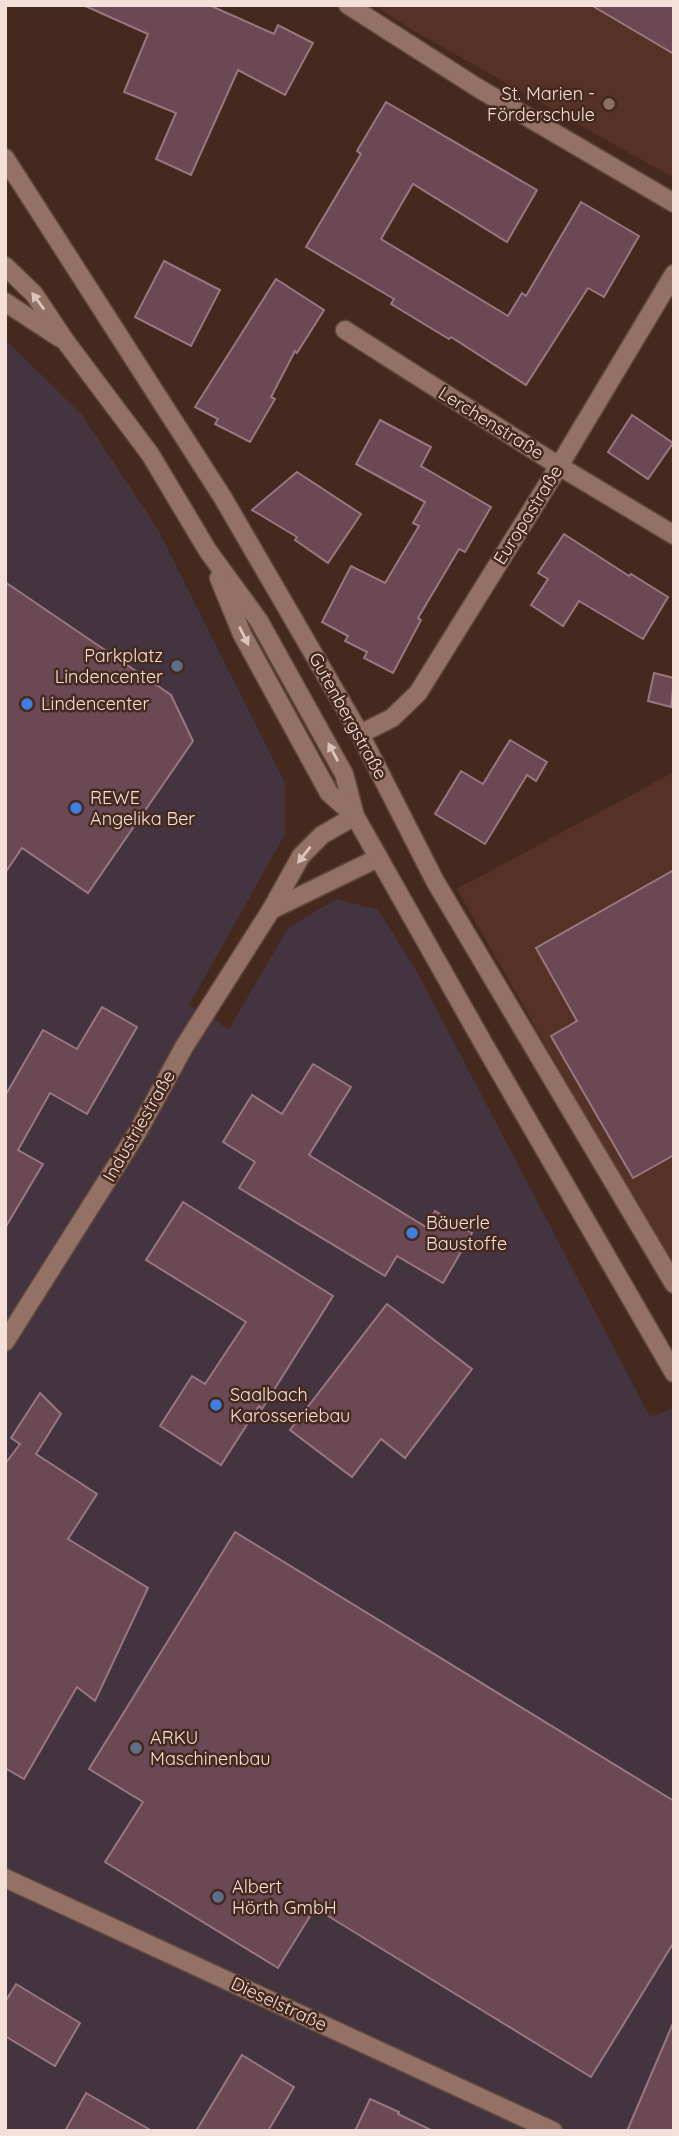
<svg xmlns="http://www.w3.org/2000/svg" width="679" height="2136" viewBox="0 0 679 2136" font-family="Quicksand,sans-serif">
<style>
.commercial{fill:#433440}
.built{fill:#553225}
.building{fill:#6a4954;stroke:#997680;stroke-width:2}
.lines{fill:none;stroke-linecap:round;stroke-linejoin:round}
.minor-casing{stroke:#5f473e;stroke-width:21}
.secondary-casing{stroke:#5f473e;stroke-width:21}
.minor{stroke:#937164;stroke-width:18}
.secondary{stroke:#937164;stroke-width:18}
.oneway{fill:#dcc4bc}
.education-dot{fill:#8d6e63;stroke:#46291e;stroke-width:2.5}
.service-dot{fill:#5c6f8a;stroke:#46291e;stroke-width:2.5}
.shop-dot{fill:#3f7fe0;stroke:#46291e;stroke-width:2.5}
.labels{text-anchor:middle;stroke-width:5;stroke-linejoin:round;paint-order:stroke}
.poi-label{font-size:18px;fill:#f4e0d9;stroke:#46291e;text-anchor:start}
.street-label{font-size:18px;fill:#f4e0d9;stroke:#46291e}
</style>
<rect width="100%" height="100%" fill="#46291e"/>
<!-- commercial -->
<polygon class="commercial" points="5,339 82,415 157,528 285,783 285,834 189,1005 229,1029 289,927 337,899 378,910 417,972 650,1417 674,1408 674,2131 5,2131"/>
<!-- built -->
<g class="built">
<polygon points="374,5 674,5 674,178 414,31"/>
<polygon points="674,772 674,1272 457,889"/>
</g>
<!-- building -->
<g class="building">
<polygon points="83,5 209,5 274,34 278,25 313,43 285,95 238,70 191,175 156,159 176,113 124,92 148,34"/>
<polygon points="591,5 674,5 674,54"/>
<polygon points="386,102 537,190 507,242 413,184 381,239 508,316 522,293 526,296 581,202 639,236 604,297 588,288 526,385 451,337 449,339 391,304 394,299 306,247 361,154 357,151"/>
<polygon points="164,261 220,290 191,346 135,317"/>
<polygon points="276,279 324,310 297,353 295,351 271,397 275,399 250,442 215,424 218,419 195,407"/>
<polygon points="632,415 673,443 648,479 608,452"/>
<polygon points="380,420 431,447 421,466 491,507 465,552 459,549 418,618 421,620 393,673 364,658 367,652 345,641 348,636 322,622 351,566 385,583 419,526 413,523 425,502 356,464"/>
<polygon points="297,472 361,514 328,563 295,540 297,537 252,510"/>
<polygon points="564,534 629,576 631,574 668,597 643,639 579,601 563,626 531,605 548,579 538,573"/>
<polygon points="5,582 171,695 193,741 88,893 22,848 5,873"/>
<polygon points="654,673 674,678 671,707 648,701"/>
<polygon points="510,740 547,762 536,781 527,775 485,844 435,814 461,771 483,784"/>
<polygon points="674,870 674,1155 633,1178 551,1036 577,1021 536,948"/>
<polygon points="102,1007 137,1027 87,1114 50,1093 18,1150 43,1164 5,1228 5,1096 43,1030 77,1049"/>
<polygon points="313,1064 351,1087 309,1155 426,1227 435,1211 472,1233 443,1283 397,1256 385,1276 239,1188 255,1162 223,1142 252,1095 282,1114"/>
<polygon points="183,1202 333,1296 262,1409 259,1406 221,1465 160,1426 192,1376 205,1384 246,1322 146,1260"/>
<polygon points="387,1304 472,1369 405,1458 381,1439 352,1477 290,1430"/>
<polygon points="40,1393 61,1414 36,1454 97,1494 68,1539 148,1588 95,1701 77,1687 24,1779 5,1768 5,1464 20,1444 11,1438"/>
<polygon points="235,1532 674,1801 674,1942 591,2077 315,1908 278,1968 105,1862 143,1802 89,1769"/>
<polygon points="16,1984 80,2023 55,2066 5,2036 5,2002"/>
<polygon points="674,2021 674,2131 627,2131"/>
<polygon points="242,2055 294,2087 268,2131 196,2131"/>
<polygon points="86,2093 152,2131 65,2131"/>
<polygon points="370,2099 399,2112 398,2114 433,2131 355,2131"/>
</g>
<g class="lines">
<defs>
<g id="minor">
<polyline points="348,5 478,88 674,203"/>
<polyline points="5,158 223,498 360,734 435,881 674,1284"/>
<polyline points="345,330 559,466 674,535"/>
<polyline points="360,734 392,718 418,693 559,466 674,274"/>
<polyline points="271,910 378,858"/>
<polyline points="5,1342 137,1133 184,1047 271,910 301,856 322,835 355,816"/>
<polyline points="5,1878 553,2131"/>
</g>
<g id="secondary">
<polyline points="5,266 34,294 66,342 150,454 208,551 259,621 344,774 355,816 482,1041 674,1373"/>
<polyline points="5,302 60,338"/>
<polyline points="219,578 242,634 329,793 355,816"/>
</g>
</defs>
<!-- minor casing -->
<use href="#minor" class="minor-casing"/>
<!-- secondary casing -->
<use href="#secondary" class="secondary-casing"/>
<!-- minor -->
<use href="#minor" class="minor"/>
<!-- secondary -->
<use href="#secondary" class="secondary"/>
</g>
<!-- one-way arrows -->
<defs><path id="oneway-solid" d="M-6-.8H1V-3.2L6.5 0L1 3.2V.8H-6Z" transform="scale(1.75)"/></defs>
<g class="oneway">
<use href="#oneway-solid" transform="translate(38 301) rotate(-126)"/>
<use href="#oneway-solid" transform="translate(244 636) rotate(64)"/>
<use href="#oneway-solid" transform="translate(333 752) rotate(-118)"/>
<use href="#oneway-solid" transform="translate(304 855) rotate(128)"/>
</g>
<!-- markers -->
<circle class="education-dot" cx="609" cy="104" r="7"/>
<g class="service-dot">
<circle cx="177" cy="666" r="7"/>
<circle cx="136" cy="1748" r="7"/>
<circle cx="218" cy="1897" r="7"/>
</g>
<g class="shop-dot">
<circle cx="27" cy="704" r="7"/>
<circle cx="76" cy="808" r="7"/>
<circle cx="412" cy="1233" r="7"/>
<circle cx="216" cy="1405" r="7"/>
</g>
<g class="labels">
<!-- poi labels -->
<g class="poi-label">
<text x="595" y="100" text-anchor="end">St. Marien -<tspan x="595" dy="21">Förderschule</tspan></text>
<text x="163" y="662" text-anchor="end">Parkplatz<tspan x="163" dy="21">Lindencenter</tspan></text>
<text x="41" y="710">Lindencenter</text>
<text x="90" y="804">REWE<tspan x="90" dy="21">Angelika Ber</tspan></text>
<text x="426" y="1229">Bäuerle<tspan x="426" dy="21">Baustoffe</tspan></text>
<text x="230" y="1401">Saalbach<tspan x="230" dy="21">Karosseriebau</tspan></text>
<text x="150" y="1744">ARKU<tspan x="150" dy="21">Maschinenbau</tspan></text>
<text x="232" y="1893">Albert<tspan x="232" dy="21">Hörth GmbH</tspan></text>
</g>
<!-- street labels -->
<g class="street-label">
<text transform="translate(491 423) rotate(32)" y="6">Lerchenstraße</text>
<text transform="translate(528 515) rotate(-58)" y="6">Europastraße</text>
<text transform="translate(348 716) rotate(61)" y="6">Gutenbergstraße</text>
<text transform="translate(139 1126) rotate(-60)" y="6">Industriestraße</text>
<text transform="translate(279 2004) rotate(25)" y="6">Dieselstraße</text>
</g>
</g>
<!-- border -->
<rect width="679" height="2136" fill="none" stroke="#f4e0d9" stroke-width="14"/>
</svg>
